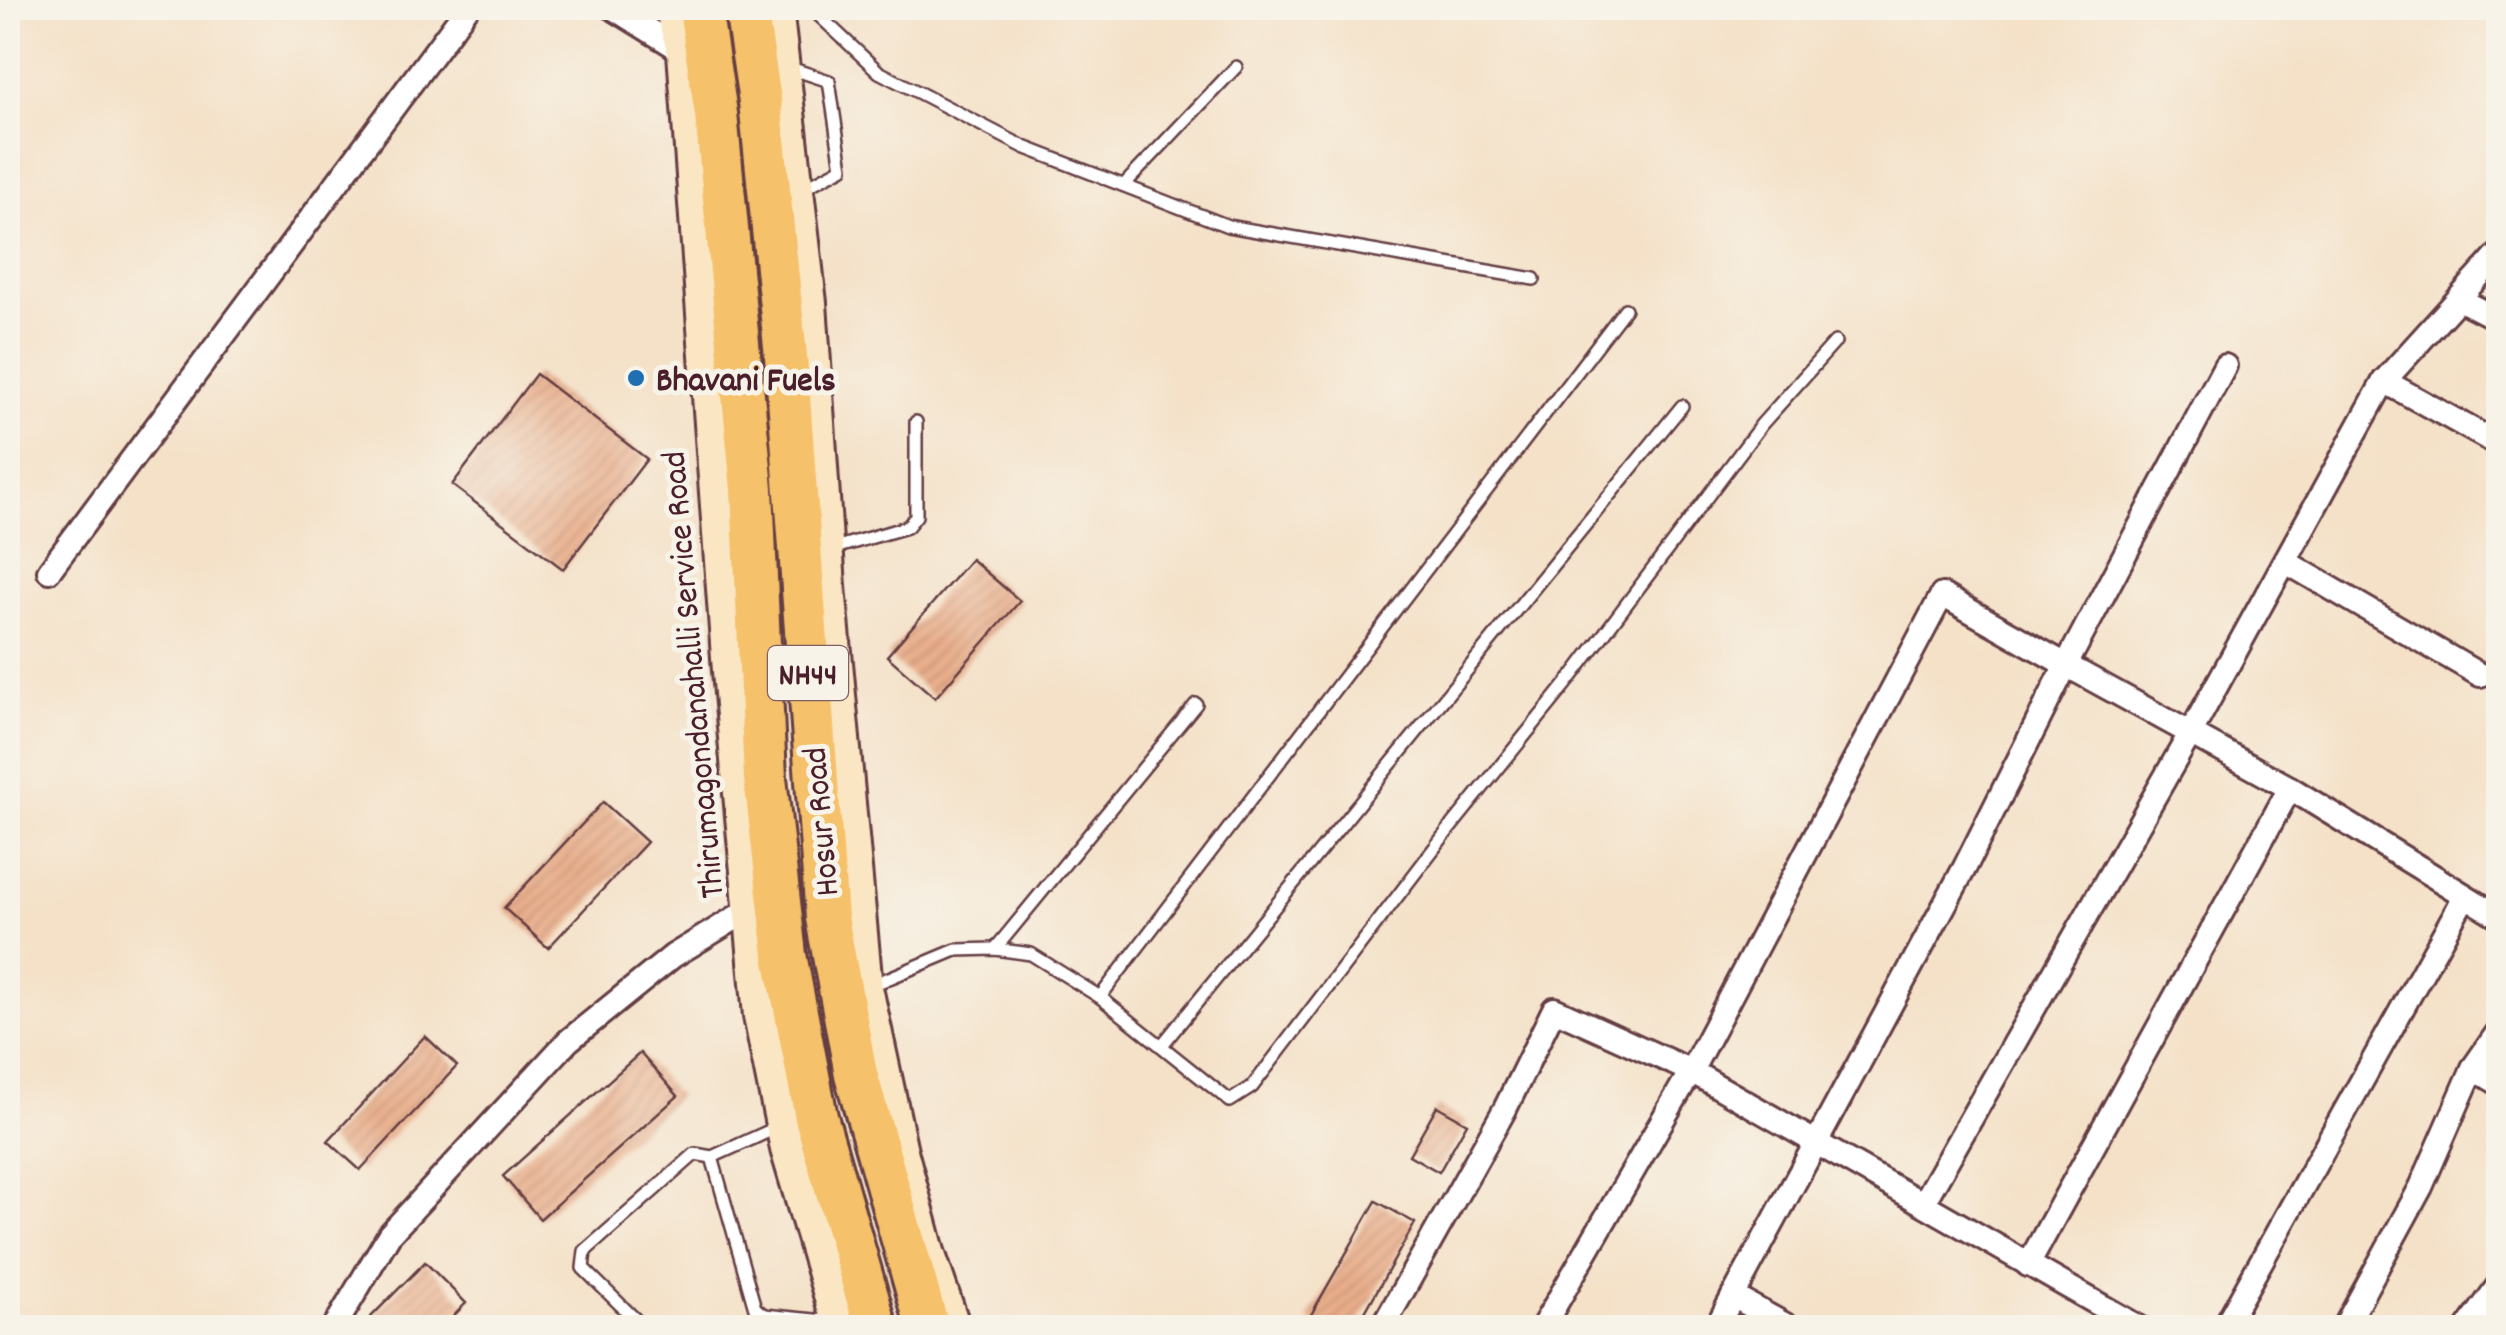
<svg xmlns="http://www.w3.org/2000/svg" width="2506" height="1335" viewBox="0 0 2506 1335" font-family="Dekko,sans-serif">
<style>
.building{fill:url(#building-hatch)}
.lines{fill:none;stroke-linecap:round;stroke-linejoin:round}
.lane-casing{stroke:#643c43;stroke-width:16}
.street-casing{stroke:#643c43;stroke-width:28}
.secondary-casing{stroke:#643c43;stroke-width:38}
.highway-casing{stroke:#643c43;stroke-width:48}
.lane{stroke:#fff;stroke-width:11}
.street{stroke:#fff;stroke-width:22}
.secondary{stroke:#fbe6c4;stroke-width:32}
.highway{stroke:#f5c16b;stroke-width:42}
.poi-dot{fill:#1f6fb2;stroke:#f7f3e8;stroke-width:4}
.labels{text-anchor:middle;stroke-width:10;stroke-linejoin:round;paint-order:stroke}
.shield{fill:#f7f3e8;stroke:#7e5f64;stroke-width:2.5}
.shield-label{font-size:32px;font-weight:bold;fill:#4a1f2b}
.poi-label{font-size:35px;font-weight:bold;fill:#4a1f2b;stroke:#f7f3e8;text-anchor:start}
.street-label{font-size:35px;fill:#4a1f2b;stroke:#f7f3e8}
</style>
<defs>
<pattern id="building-hatch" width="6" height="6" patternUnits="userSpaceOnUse" patternTransform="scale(2.5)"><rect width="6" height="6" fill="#e9ae8b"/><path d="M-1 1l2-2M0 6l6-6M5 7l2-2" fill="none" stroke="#c99578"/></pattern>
</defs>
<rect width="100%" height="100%" fill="#f7f3e8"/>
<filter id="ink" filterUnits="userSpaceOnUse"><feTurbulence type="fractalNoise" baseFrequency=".01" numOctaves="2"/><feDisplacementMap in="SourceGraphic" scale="20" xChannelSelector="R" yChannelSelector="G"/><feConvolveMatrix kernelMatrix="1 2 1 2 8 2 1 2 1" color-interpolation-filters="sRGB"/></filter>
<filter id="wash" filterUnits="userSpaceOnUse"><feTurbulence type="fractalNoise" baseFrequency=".0048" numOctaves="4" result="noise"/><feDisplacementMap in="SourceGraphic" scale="40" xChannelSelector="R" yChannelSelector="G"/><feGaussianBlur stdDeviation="2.25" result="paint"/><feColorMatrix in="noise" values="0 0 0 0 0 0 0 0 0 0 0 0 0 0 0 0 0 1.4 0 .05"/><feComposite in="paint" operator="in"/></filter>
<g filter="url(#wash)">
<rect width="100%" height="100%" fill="#f4e1c8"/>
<g id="blocks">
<!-- building -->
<g class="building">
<polygon points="536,374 647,459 563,569 452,485"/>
<polygon points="971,559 1020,601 935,698 887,656"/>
<polygon points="603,802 647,842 548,948 504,908"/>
<polygon points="425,1036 457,1066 360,1170 328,1141"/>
<polygon points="640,1053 678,1096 540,1219 503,1176"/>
<polygon points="1437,1106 1467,1123 1439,1172 1409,1155"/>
<polygon points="1376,1201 1415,1223 1356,1328 1321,1328 1308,1320"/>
<polygon points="425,1262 466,1303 442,1328 360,1328"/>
</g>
</g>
</g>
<g filter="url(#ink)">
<use href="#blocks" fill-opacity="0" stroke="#643c43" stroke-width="2.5"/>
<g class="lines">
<defs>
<g id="lane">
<polyline points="811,8 879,72 1024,147 1228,226 1534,279"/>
<polyline points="787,67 829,81 842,168 799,191"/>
<polyline points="1124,185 1236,67"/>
<polyline points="831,549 907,527 916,516 916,422"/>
<polyline points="995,949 1196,704"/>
<polyline points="870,986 956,950 995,949 1031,954 1100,997 1230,1101 1252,1087 1442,838 1568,682 1761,425 1835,342"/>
<polyline points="1100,997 1625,309"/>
<polyline points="1163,1044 1682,406"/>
<polyline points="712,1157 755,1308 764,1315 834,1322"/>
<polyline points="644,1328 583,1268 585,1251 695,1154 712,1157 778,1127"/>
</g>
<g id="street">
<polyline points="613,8 684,52"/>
<polyline points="2459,299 2498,319"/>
<polyline points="2384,381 2498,444"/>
<polyline points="2286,562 2480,675"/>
<polyline points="49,571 467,8"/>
<polyline points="2473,1068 2498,1083"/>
<polyline points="1923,1203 2190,734 2384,381 2498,255"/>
<polyline points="2028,1265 2290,788"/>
<polyline points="1733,1296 1791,1328"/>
<polyline points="334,1328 389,1235 568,1041 673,956 750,909"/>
<polyline points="1382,1328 1505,1109 1554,1009 1691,1071 1942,595 2066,665 2225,366"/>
<polyline points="1542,1328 1691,1071 2140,1328"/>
<polyline points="1716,1328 1965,867 2066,665 2290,788 2498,916"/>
<polyline points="2224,1328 2465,896"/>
<polyline points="2344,1328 2421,1187 2473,1068 2498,1032"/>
<polyline points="2468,1328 2498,1286"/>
</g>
<g id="secondary">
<polyline points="671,8 684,52 729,671 760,1016 787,1149 840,1328"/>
<polyline points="776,8 810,303 829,587 866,988 901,1151 928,1252 954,1328"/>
</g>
<g id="highway">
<polyline points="700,8 716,114 752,489 765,778 785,955 816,1117 876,1328"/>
<polyline points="746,8 760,101 786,356 827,918 856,1074 928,1328"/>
</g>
</defs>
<!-- lane casing -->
<use href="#lane" class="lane-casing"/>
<!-- street casing -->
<use href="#street" class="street-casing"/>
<!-- secondary casing -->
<use href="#secondary" class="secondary-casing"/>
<!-- highway casing -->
<use href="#highway" class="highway-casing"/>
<!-- lane -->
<use href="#lane" class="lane"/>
<!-- street -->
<use href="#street" class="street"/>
<!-- secondary -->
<use href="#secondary" class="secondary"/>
<!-- highway -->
<use href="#highway" class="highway"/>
</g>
</g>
<!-- markers -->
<circle class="poi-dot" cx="636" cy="378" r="10"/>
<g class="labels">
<!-- shield labels -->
<rect class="shield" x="768" y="646" width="80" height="54" rx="8"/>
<g class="shield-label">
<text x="808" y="684">NH44</text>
</g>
<!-- poi labels -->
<g class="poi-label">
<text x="656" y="390">Bhavani Fuels</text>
</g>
<!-- street labels -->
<g class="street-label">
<text transform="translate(691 675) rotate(-95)" y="12">Thirumagondanahalli Service Road</text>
<text transform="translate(819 822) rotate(-95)" y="12">Hosur Road</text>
</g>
</g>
<!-- margin -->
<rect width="2506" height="1335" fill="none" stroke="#f7f3e8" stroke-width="40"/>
</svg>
